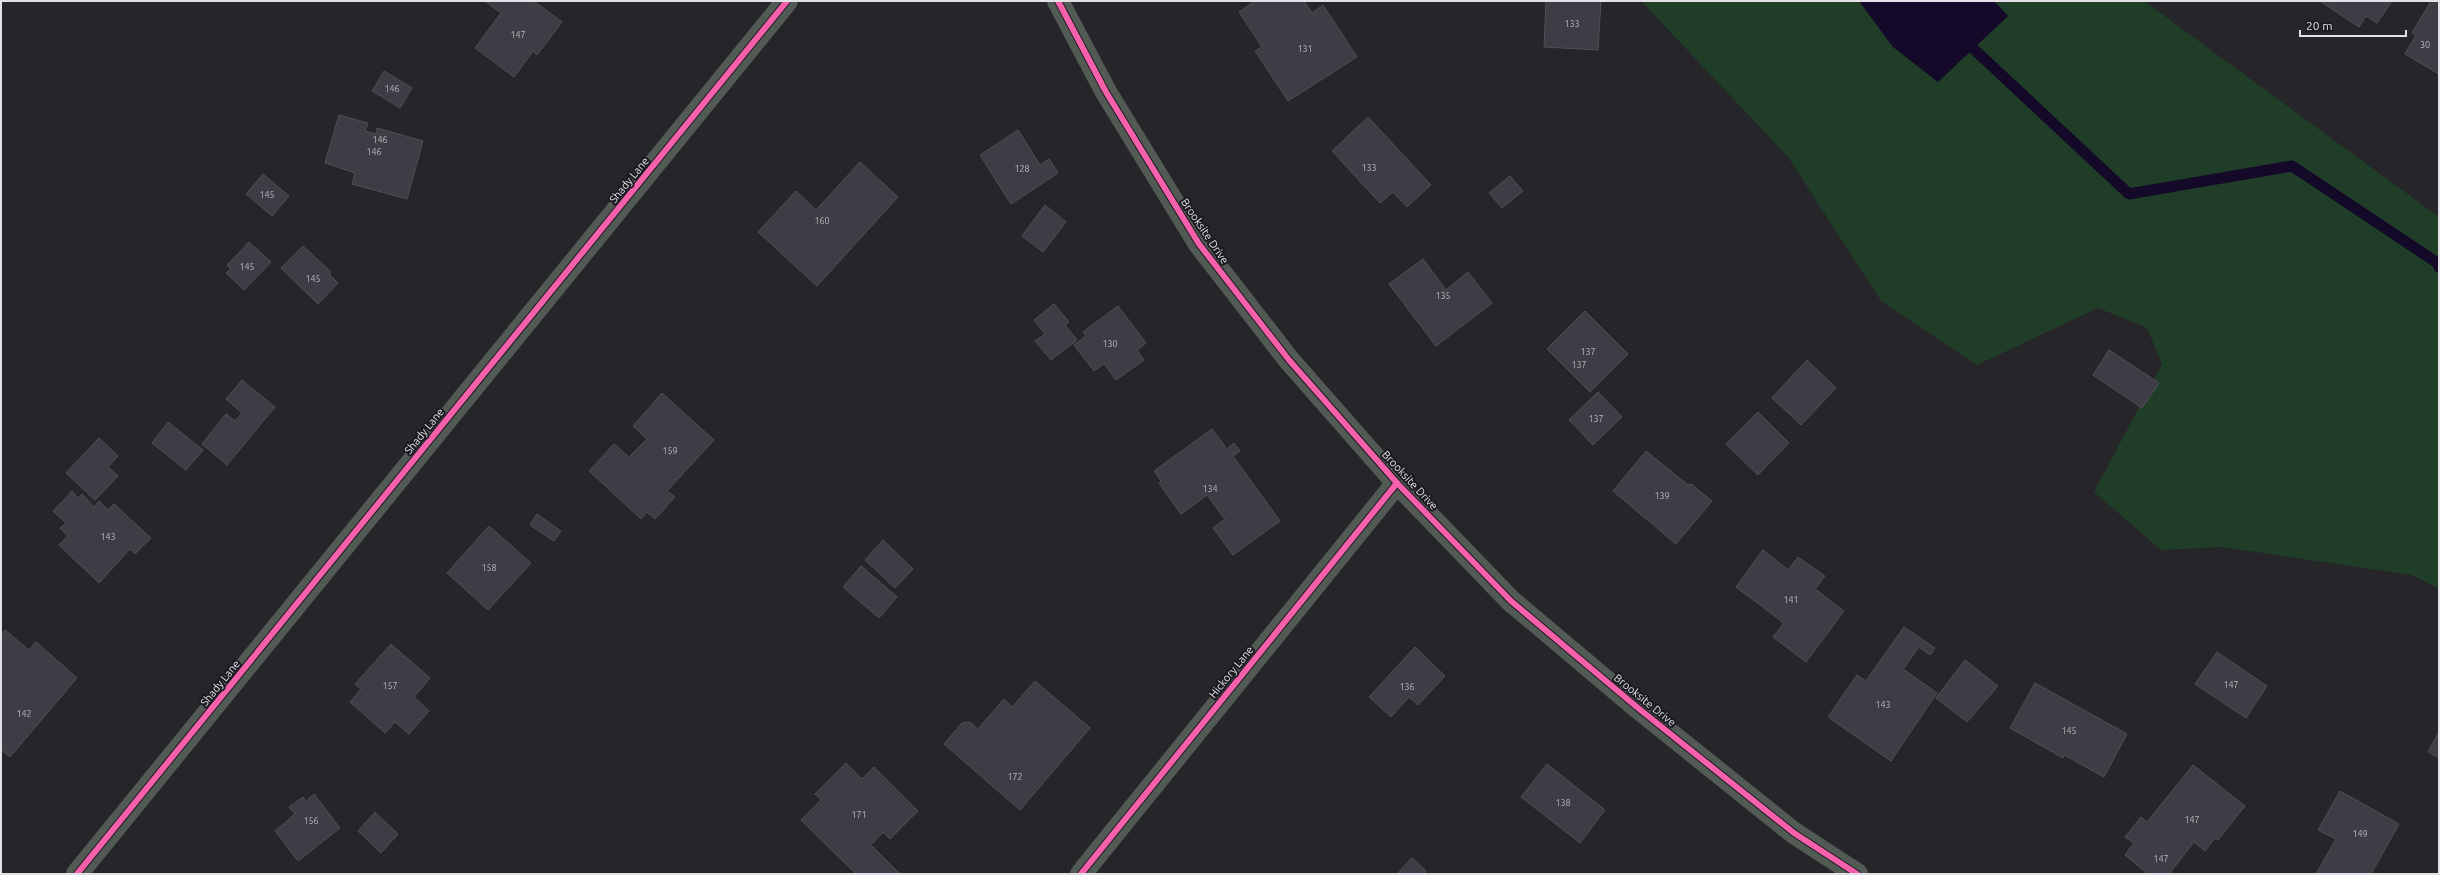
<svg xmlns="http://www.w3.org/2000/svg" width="2440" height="875" viewBox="0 0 2440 875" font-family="Ubuntu,sans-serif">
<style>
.green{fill:#1f3d27}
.water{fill:#140928}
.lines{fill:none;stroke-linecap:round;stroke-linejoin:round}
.stream{stroke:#140928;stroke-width:11}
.building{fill:#3e3c45;stroke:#504f53}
.minor{stroke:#525a54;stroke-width:22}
.tertiary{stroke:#525a54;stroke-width:22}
.cycleway-casing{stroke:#1b1921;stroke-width:8}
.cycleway{stroke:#f560ab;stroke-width:6}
.labels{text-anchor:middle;stroke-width:4;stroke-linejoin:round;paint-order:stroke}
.number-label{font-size:9px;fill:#bab8be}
.street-label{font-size:11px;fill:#e3e1e7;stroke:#1b1921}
</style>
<rect width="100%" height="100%" fill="#262529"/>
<!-- green -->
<polygon class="green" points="1641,1 1859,1 1893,47 2008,16 1994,1 2144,1 2439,217 2439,589 2412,575 2222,547 2161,550 2094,492 2162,364 2147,328 2098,308 1977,365 1881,301 1788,157"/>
<!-- water -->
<polygon class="water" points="1859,1 1994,1 2008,16 1938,82 1893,47"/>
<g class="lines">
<!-- stream -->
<polyline class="stream" points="1963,39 2129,194 2292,166 2439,264 2439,267"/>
</g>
<!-- building -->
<g class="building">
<polygon points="485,1 534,1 562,22 537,55 533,51 514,77 475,48 501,13"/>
<polygon points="1255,1 1304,1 1312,13 1323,5 1357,57 1288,101 1255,51 1262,47 1239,12"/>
<polygon points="1546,1 1601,1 1598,50 1544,47"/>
<polygon points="2320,1 2392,1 2377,23 2366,16 2359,27"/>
<polygon points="2431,1 2439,1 2439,74 2405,54 2416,35 2412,33"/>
<polygon points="384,71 412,88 400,108 372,91"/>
<polygon points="339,115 368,123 365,131 376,134 377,128 423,141 407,199 352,184 355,173 325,163"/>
<polygon points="1368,117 1431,185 1407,207 1393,192 1380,203 1332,151"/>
<polygon points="1018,130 1040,165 1049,159 1058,173 1011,204 980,155"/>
<polygon points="860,162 898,197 817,286 758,232 796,191 816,210"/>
<polygon points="263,174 289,196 272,216 246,194"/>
<polygon points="1510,176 1523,191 1502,208 1489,193"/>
<polygon points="1045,205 1066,222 1043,252 1022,236"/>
<polygon points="249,242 271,262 244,290 226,273 231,269 227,265"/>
<polygon points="303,246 331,272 329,274 338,283 318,304 281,268"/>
<polygon points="1423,259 1446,290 1468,272 1492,303 1436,346 1389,284"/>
<polygon points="1054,304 1069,322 1065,325 1077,340 1051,360 1035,341 1045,334 1034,320"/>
<polygon points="1118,306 1146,343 1137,350 1144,360 1116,380 1104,364 1094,371 1074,345 1086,336 1083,332"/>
<polygon points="1585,311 1628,354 1590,392 1547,349"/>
<polygon points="2109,350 2159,383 2142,408 2093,375"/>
<polygon points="1807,360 1836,388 1801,425 1772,398"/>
<polygon points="242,380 275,407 227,465 202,444 226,414 235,421 242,413 226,399"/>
<polygon points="1598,392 1622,417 1593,445 1569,420"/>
<polygon points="662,393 714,440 667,491 675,497 655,519 647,512 641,519 589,471 614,444 629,457 647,439 633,426"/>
<polygon points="1758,412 1789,443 1758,475 1726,444"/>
<polygon points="168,422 203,450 186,470 152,443"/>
<polygon points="1212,429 1227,449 1234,443 1240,451 1233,456 1280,521 1233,555 1213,528 1225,519 1207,495 1181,514 1159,483 1161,481 1154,471"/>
<polygon points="99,438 118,456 108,467 118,476 95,500 66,473"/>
<polygon points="1646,451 1688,485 1691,484 1712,501 1676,544 1613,491"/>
<polygon points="72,491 78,498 82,494 94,507 99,501 108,510 114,504 151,538 135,554 130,549 99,583 59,545 68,536 60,528 66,523 53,511"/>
<polygon points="537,514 561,531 554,541 530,525"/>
<polygon points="489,526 531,563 488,610 447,573"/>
<polygon points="883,540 913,569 895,588 865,560"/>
<polygon points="1763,550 1788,570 1798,557 1825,576 1815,589 1844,611 1806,662 1773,637 1784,623 1736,587"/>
<polygon points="861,566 897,597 879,618 843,587"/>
<polygon points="1904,627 1935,648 1930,655 1919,647 1903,669 1937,693 1891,761 1828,717 1857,675 1866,681"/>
<polygon points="5,630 29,650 36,642 77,678 10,757 1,750 1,634"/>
<polygon points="391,644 430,678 414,697 429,711 409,734 395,722 385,733 350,702 361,689 355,684"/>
<polygon points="1415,647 1445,676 1418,705 1409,697 1391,717 1369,697"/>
<polygon points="2217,652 2267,686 2246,718 2195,684"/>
<polygon points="1965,660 1998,686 1967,722 1936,698"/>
<polygon points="1035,681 1090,728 1020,810 944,744 962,723 970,722 978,729 1004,699 1012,707"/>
<polygon points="2035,683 2127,734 2104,777 2064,755 2063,758 2010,728"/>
<polygon points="2439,732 2439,758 2428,752"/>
<polygon points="846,763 862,779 874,767 918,811 890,839 883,832 871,845 900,874 856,874 801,820 821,800 815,794"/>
<polygon points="1547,764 1605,810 1580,843 1521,797"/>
<polygon points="2193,765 2245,806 2218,840 2215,838 2205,851 2194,842 2169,874 2148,874 2125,855 2134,843 2125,837 2141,817 2147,822"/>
<polygon points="2340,791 2399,824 2371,874 2316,874 2336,839 2318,830"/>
<polygon points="314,794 340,828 298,861 275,831 295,814 289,807 303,797 306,801"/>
<polygon points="375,812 398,834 381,853 358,831"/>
<polygon points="1412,858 1426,871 1423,874 1397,874"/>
</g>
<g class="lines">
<!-- minor -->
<g class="minor">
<polyline points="77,874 787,1"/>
<polyline points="1081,874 1397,483"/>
</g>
<!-- tertiary -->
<polyline class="tertiary" points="1058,1 1106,92 1199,244 1289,360 1397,483 1511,601 1638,708 1794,833 1857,874"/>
<defs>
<g id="cycleway">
<polyline points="1058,1 1106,92 1199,244 1289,360 1397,483 1511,601 1638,708 1794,833 1857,874"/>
<polyline points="77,874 787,1"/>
<polyline points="1081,874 1397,483"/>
</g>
</defs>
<!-- cycleway casing -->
<use href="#cycleway" class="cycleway-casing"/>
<!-- cycleway -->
<use href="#cycleway" class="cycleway"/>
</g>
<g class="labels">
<!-- number labels -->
<g class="number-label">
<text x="1572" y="27">133</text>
<text x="518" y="38">147</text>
<text x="2425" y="48">30</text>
<text x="1305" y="52">131</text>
<text x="392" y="92">146</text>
<text x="380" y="143">146</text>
<text x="374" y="155">146</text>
<text x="1369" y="171">133</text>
<text x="1022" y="172">128</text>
<text x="267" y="198">145</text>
<text x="822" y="224">160</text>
<text x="247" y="270">145</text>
<text x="313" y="282">145</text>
<text x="1443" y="299">135</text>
<text x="1110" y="347">130</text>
<text x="1588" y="355">137</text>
<text x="1579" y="368">137</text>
<text x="1596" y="422">137</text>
<text x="670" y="454">159</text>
<text x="1210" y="492">134</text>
<text x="1662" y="499">139</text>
<text x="108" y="540">143</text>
<text x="489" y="571">158</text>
<text x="1791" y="603">141</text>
<text x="2231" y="688">147</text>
<text x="390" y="689">157</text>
<text x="1407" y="690">136</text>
<text x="1883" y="708">143</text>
<text x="24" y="717">142</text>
<text x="2069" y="734">145</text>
<text x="1015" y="780">172</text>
<text x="1563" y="806">138</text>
<text x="859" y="818">171</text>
<text x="2192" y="823">147</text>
<text x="311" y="824">156</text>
<text x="2360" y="837">149</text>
<text x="2161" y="862">147</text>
</g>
<!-- street labels -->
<g class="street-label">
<text transform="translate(629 180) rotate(-51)" y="4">Shady Lane</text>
<text transform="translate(1205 231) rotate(56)" y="4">Brooksite Drive</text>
<text transform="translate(424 431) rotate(-51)" y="4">Shady Lane</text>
<text transform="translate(1410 480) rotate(47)" y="4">Brooksite Drive</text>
<text transform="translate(1231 672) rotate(-51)" y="4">Hickory Lane</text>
<text transform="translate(220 683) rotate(-51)" y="4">Shady Lane</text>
<text transform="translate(1645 700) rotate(39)" y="4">Brooksite Drive</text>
</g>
</g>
<!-- border -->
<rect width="2440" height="875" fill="none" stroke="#e3e1e7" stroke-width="4"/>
<!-- scale -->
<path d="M2300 30v6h106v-6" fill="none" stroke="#e3e1e7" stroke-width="2"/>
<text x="2306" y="30" font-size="12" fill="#e3e1e7" stroke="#1b1921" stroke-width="3" paint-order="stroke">20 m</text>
</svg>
